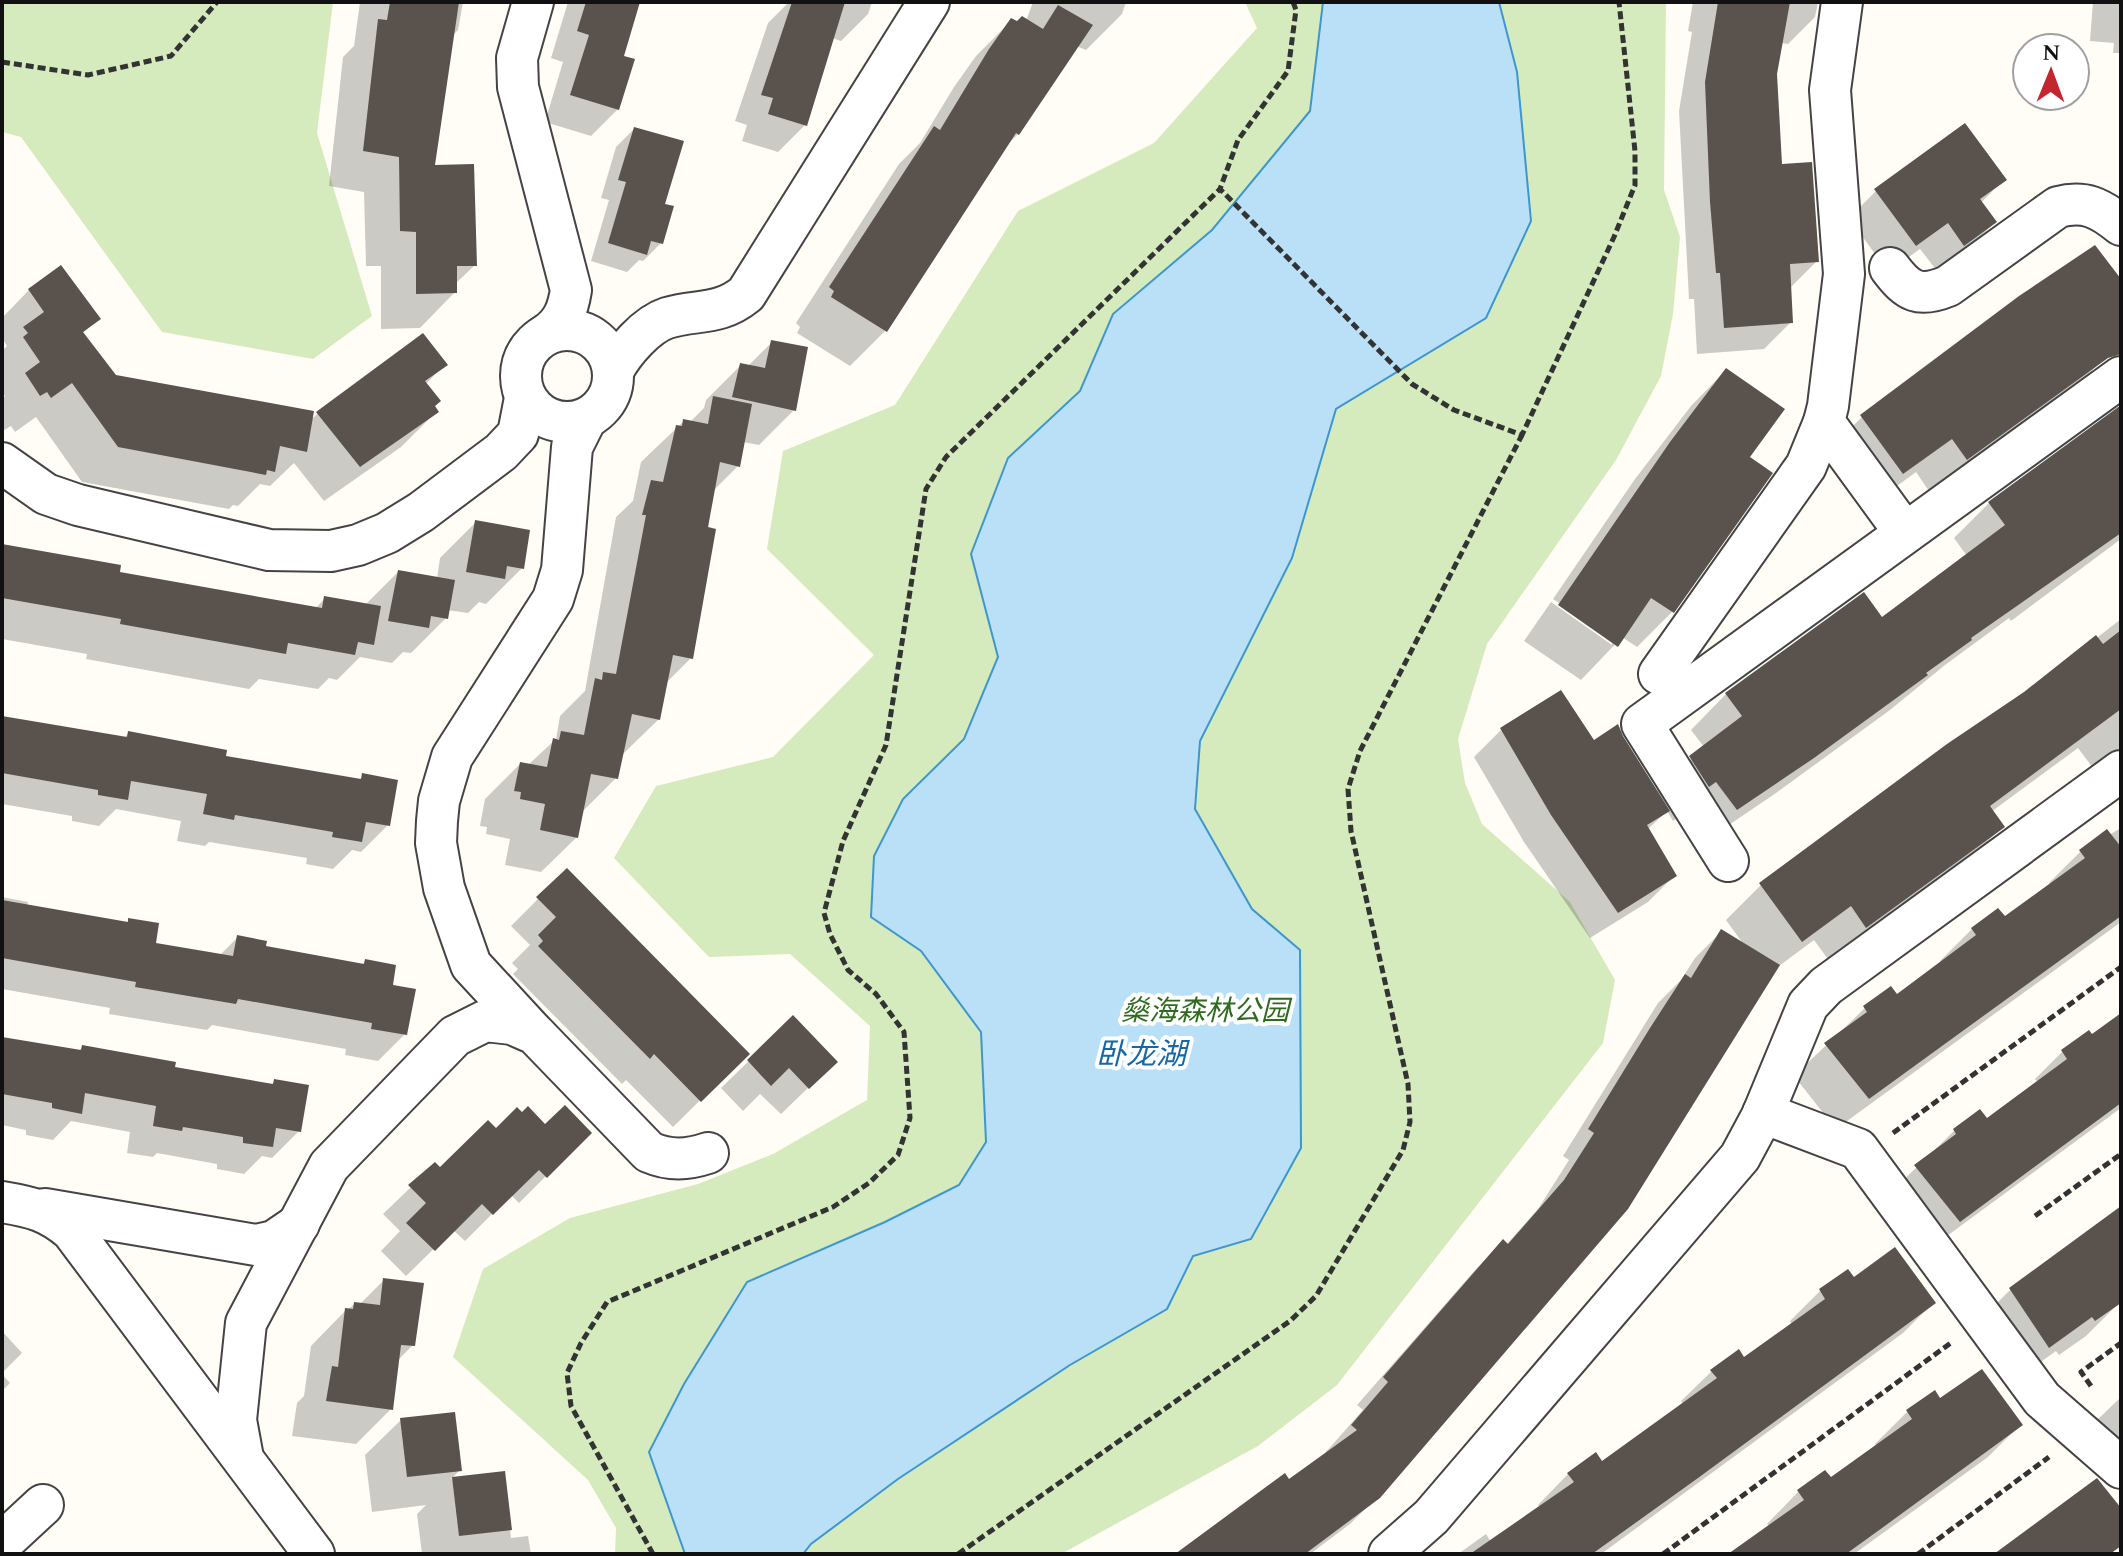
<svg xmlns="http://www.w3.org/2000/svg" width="2123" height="1556" viewBox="0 0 2123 1556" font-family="Spectral,'Noto Sans SC',serif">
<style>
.green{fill:#d5ebbd}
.water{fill:#b9e0f7;stroke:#3f96cf;stroke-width:2}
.shadow{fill:#0003}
.building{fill:#5a524d}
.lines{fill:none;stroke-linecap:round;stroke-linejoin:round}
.minor-casing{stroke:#444;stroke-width:44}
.path{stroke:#333;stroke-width:5;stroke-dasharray:8 4;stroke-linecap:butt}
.minor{stroke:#fff;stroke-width:40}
.labels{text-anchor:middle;stroke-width:8;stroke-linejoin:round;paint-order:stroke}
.park-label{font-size:28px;font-style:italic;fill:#2f6b1f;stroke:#fff}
.water-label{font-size:30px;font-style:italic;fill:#1768a6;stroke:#fff}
</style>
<rect width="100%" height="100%" fill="#fffdf5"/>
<!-- green -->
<g class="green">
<polygon points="2,2 333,2 317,133 372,316 313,359 162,332 21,137 2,132"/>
<polygon points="1245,2 1666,2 1664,190 1680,237 1673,314 1661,376 1616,460 1487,644 1458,739 1465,783 1482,824 1570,902 1615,980 1603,1043 1337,1385 1258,1446 1061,1554 615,1554 616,1528 588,1480 453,1357 483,1269 570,1218 698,1184 773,1154 867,1100 870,1026 790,954 709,957 614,858 656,786 773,757 874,655 767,549 783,451 895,405 1018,211 1154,143 1257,28"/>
</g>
<!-- water -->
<polygon class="water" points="1323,2 1499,2 1517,72 1531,221 1486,318 1336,409 1292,558 1200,741 1195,809 1252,909 1300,950 1301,1148 1251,1239 1193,1256 1167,1309 1070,1365 898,1479 811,1544 803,1554 685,1554 649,1452 684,1384 747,1282 885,1222 959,1185 986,1142 981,1032 921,951 871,917 874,856 903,799 964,739 998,657 971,554 1008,458 1080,391 1113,314 1212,230 1310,111"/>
<!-- shadow -->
<g class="shadow">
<polygon points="360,2 463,2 458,30 452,36 433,167 475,265 455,284 455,292 420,328 381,329 381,266 366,266 364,192 329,186 343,57 354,46"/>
<polygon points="568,2 638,2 621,57 618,109 591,136 545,122 563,62 551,58"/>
<polygon points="789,2 872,2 868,14 841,41 832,38 805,125 778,152 742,141 747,125 735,121 768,23"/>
<polygon points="1033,2 1126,2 1122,14 1086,50 1076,46 1018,134 1004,148 885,331 850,366 797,333 800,327 796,323 899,164 920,143 954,87 976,56 1012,20 1017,23 1026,21"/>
<polygon points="1693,2 1818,2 1815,17 1788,44 1781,43 1775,73 1780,166 1817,261 1789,289 1791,322 1764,349 1697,354 1694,299 1689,299 1679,111 1692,32 1688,31"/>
<polygon points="2093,2 2121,2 2121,53 2113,53 2114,43 2090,41"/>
<polygon points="634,129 661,243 643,261 639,260 627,272 591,261 609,200 601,198 616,147"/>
<polygon points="2004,179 1981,203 1995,222 1968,249 1937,271 1920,249 1888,272 1849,218 1876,191"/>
<polygon points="2121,282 2121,317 2103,359 2068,395 1931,494 1916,472 1867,508 1826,452 1862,417"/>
<polygon points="29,290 98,318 82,334 115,377 311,420 318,413 445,364 425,385 436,412 401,447 324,501 294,463 270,486 260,484 238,506 233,505 229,509 82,482 36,417 15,432 11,426 4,430 2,426 2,399 5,396 2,392 2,351 7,346 2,338 2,318"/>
<polygon points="771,343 794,410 759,445 743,442 738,466 713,491 691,658 666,683 659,719 623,754 616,778 581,813 577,837 541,872 505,865 510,839 486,834 487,827 480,826 485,799 520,764 528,765 556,739 560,716 585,691 616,517 633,501 641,462 684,421 690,422 704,408 706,400 741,365 748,366"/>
<polygon points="1726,370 1747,457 1770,474 1672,612 1637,647 1622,637 1581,680 1524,641 1551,602 1612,645 1612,640 1553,599 1635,479 1691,406"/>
<polygon points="2121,408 2121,539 2011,621 2009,618 1945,665 1890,710 1776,793 1701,844 1680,816 1673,821 1667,811 1647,830 1675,875 1648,902 1590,938 1524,842 1474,757 1501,730 1593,743 1655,792 1704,747 1691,730 1726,694 1881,620 1967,556 1954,538 1989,503"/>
<polygon points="476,522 522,568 486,604 479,602 468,613 447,610 446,618 411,653 403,652 392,663 360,657 337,680 329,678 318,689 259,679 249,689 86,659 87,654 2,639 2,546 118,574 315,609 325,598 365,605 398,572 437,579 440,558"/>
<polygon points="2121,619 2121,754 2096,772 2078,748 1991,812 2002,827 1967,862 1830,962 1814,940 1775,969 1378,1496 1350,1524 1310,1554 1183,1554 1327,1454 1325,1453 1363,1410 1357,1405 1476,1269 1503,1242 1506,1245 1538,1209 1569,1160 1563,1156 1658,1003 1681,980 1695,958 1722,931 1744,945 1726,920 1761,885 2025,694"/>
<polygon points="2,718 123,739 128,734 224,758 358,781 363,776 388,825 361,852 352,850 333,869 306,864 307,858 209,842 205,846 177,841 181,821 116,809 99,826 72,821 72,816 2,804"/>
<polygon points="2121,828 2121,922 1836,1129 1794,1076 1865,1008 1896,997 1942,963 1940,961 1972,929 2004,919 2051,886 2049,883 2081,851"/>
<polygon points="567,870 747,1054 673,1127 626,1080 622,1084 513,974 518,969 512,963 530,945 511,926"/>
<polygon points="2,897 28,902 27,907 125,924 129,920 154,944 219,956 238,937 264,948 362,965 365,961 390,987 405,1034 378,1061 345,1055 346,1049 212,1025 207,1030 109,1014 110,1008 2,989"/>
<polygon points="2121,1016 2121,1108 1932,1247 1889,1194 1954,1131 1980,1112 1987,1121 2038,1083 2035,1079 2062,1052 2088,1032 2092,1037"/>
<polygon points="793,1018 835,1062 781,1114 760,1094 743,1111 721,1088"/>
<polygon points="2,1039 78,1052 82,1047 173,1069 270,1086 275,1081 299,1131 272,1158 262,1156 244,1174 217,1169 217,1164 157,1153 153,1157 127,1153 130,1132 71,1121 53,1140 26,1135 26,1130 2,1125"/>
<polygon points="496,1131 589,1133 519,1203 511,1195 465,1241 453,1230 406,1276 381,1251 400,1231 383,1214 435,1164 440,1169"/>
<polygon points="2121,1209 2121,1301 2086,1336 2059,1355 2056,1351 2013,1382 1975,1325 2010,1290"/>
<polygon points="384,1280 413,1345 397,1361 391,1409 356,1444 292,1436 297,1403 304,1396 311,1346 346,1310 355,1304 360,1304"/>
<polygon points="1853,1280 1933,1303 1903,1333 1601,1554 1458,1554 1486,1534 1491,1542 1540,1508 1538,1505 1568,1474 1601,1463 1684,1405 1681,1401 1712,1371 1743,1360 1792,1325 1790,1321 1820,1291"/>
<polygon points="2,1331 22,1353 2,1373"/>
<polygon points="2,1374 10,1383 2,1391"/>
<polygon points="1934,1393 1940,1401 2020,1425 1988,1457 1854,1554 1731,1554 1769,1527 1767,1524 1798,1492 1830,1480 1877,1447 1875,1444 1907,1412"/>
<polygon points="2121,1397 2121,1465 2093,1424"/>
<polygon points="401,1420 460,1470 451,1479 503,1473 511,1538 528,1536 531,1554 422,1554 417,1514 426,1505 372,1512 365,1455"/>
</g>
<!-- building -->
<g class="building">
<polygon points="390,2 459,2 435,165 474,164 477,266 457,266 457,293 416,294 416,232 400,231 399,157 363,151 378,19 387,20"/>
<polygon points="586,2 640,2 624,56 635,59 619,110 570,95 589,35 577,31"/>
<polygon points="792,2 845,2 807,126 768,114 773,98 761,95"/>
<polygon points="1718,2 1790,2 1777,74 1782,164 1812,162 1819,262 1790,264 1793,323 1724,328 1720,273 1716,273 1710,202 1705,82"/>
<polygon points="1058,5 1093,25 1019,135 1016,133 887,332 831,297 834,291 829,287 865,232 934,126 940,130 989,49 1011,18 1017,21 1022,16 1043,29"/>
<polygon points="1965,123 2007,180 1980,199 1997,222 1964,246 1948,223 1916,246 1874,189"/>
<polygon points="634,127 684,141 665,204 674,206 663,244 651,241 647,255 608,243 626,182 618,180"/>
<polygon points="2095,245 2121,279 2121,354 2108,358 1967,460 1952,439 1903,474 1860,415 2019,296"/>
<polygon points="61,265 101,319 83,332 116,375 314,411 307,452 280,446 275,472 267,470 266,475 118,447 72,383 51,398 47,392 40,396 25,373 40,362 23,337 28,333 23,327 44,312 28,289"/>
<polygon points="423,333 448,365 425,381 441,401 435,406 439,412 360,467 316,412"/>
<polygon points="771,340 808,347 796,411 732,397 740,363 765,368"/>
<polygon points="1726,368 1785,409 1750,457 1773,473 1674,613 1651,598 1618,647 1558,605 1670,442"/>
<polygon points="713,396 752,404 740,467 720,462 708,527 716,529 693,659 673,655 660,720 632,714 618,779 591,774 578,838 540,830 545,804 520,799 521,792 514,791 520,762 547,767 553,738 559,740 561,731 584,735 595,678 602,680 603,672 616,674 646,515 642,515 651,480 663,482 676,425 682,426 683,419 708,424"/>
<polygon points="2121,405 2121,533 1971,638 1972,640 1926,673 1928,675 1814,758 1737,810 1716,782 1709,787 1689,756 1742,716 1725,693 1864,592 1882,617 2005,525 1988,502"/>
<polygon points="475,520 530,530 524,569 507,566 505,579 466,572"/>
<polygon points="2,544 121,565 120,572 322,608 324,596 381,606 374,645 358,642 355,655 288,643 286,654 120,624 121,619 2,598"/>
<polygon points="398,570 455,580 448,619 431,616 429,628 388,621"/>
<polygon points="2121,630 2121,709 1990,806 2005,827 1866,928 1851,906 1802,942 1759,883 1947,744 2024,692 2096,635 2103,644"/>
<polygon points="1561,690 1594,740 1618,724 1623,736 1670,811 1647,825 1677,876 1618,913 1551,815 1500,728"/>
<polygon points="2,716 127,737 128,731 227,750 226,756 361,779 362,773 398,780 390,826 366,822 362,842 332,837 333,832 235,815 234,820 203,814 207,794 131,781 128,800 98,795 98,790 2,773"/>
<polygon points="2107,829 2121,847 2121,916 1869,1099 1824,1043 1867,1012 1863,1006 1891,986 1897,994 1976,935 1971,928 1998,908 2005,916 2085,858 2079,850"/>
<polygon points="567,868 750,1054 701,1102 654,1054 650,1059 538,946 543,941 538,935 556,917 536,897"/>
<polygon points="2,900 128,922 128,918 159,923 156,943 233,956 237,935 267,941 266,946 364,964 365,959 396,965 393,985 416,989 407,1035 371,1029 372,1023 238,999 236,1004 135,987 136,982 2,958"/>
<polygon points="1721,929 1780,965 1628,1209 1380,1498 1305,1554 1175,1554 1285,1473 1289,1479 1357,1430 1351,1425 1388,1382 1383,1377 1503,1239 1508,1244 1564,1180 1594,1133 1588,1129 1650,1028 1685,974 1691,978"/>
<polygon points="2121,1013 2121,1103 1960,1222 1914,1165 1956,1134 1953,1129 1980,1109 1987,1118 2067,1059 2061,1050 2089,1030 2092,1034"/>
<polygon points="793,1015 838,1062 809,1089 789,1068 771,1086 747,1060"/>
<polygon points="2,1037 81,1050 82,1045 176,1062 175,1067 273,1084 274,1079 309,1085 301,1132 276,1128 273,1147 243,1143 243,1137 183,1127 182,1131 153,1126 156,1106 85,1093 82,1114 52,1108 52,1103 2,1094"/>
<polygon points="565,1105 592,1133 547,1178 539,1170 493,1215 482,1204 435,1251 406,1223 426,1203 408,1185 435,1162 440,1167 488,1120 496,1128 517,1107 522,1112 528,1106 545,1124"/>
<polygon points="2121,1206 2121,1303 2095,1321 2092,1317 2049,1348 2009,1288"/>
<polygon points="1895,1247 1936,1303 1698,1478 1592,1554 1470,1554 1574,1482 1567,1473 1596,1452 1602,1461 1717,1378 1710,1370 1739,1349 1744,1357 1825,1299 1819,1289 1848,1269 1854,1277"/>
<polygon points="383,1278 424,1283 415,1346 401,1345 393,1410 326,1401 332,1366 338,1367 345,1308 353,1309 354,1302 380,1305"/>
<polygon points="1982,1369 2023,1425 1882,1528 1846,1554 1728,1554 1804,1500 1797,1490 1825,1470 1831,1477 1912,1419 1906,1410 1935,1390 1940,1398"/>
<polygon points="455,1412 462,1471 407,1477 400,1418"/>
<polygon points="505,1471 512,1530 459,1536 452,1477"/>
<polygon points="2097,1478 2121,1508 2121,1546 2110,1554 1994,1554"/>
</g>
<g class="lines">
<defs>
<g id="minor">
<path d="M533,2L517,58L518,87L571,290C568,309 563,323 547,334"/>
<polyline points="1842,2 1830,90 1844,274 1828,406 1824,422 1905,533"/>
<path d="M1890,268C1908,292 1919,298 1948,286L2058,207C2085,200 2100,208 2121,225"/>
<circle cx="567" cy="376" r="46"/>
<path d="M613,371C623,352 646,325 667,318C697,309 719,316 746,294L929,2"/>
<polyline points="2,463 46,494 78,505 269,550 331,551 358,545 387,533 421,512 501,452 518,434 525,398"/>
<polyline points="1659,674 1806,466 1824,422"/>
<polyline points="1728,861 1642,724 2121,377"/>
<polyline points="532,1031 471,965 444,888 436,843 437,821 439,801 452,757 553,599 562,570 572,447 586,419"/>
<polyline points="1763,1113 1858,1149 2042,1399 2121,1468"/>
<path d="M2,1202C32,1207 49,1211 72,1231L314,1554"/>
<polyline points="45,1209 256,1245 274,1241 299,1224"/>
<path d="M243,1458L236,1420L246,1323L329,1166L455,1036L485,1021L512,1024L535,1034L649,1152C670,1161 687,1160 708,1153"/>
<polyline points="2,1543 43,1505"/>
<polyline points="1389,1554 1431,1517 1740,1157 1762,1116 1808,1005 1826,986 2121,771"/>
</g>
</defs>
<!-- minor casing -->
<use href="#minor" class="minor-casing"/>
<!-- path -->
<g class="path">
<polyline points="1293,2 1296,10 1288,71 1238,140 1220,189 1412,384 1454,410 1522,435 1614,237 1635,185 1635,151 1619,2"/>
<polyline points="2,62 88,75 171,56 217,2"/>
<polyline points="1893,1133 2121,967"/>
<polyline points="2035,1216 2121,1154"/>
<polyline points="2091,1386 2081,1372 2121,1343"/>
<polyline points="653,1554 571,1406 567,1373 581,1343 607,1302 833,1207 869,1183 898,1155 910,1118 904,1032 876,994 848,970 830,934 824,913 843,841 886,745 926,489 946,457 1220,189"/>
<polyline points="958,1554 1290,1321 1316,1296 1403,1150 1410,1122 1408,1084 1351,831 1348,789 1360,751 1522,435"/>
<polyline points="1663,1554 1952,1342"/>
<polyline points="1918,1554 2049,1457"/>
</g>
<!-- minor -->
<use href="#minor" class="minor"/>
</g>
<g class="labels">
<!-- park labels -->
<g class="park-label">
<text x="1205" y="1020">燊海森林公园</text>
</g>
<!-- water labels -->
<g class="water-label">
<text x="1141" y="1064">卧龙湖</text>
</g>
</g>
<!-- border -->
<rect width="2123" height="1556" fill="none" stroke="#111111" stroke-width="8"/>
<!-- north arrow -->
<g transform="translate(2051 72) rotate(1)"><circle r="38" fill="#ffffff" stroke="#a0a0a0" stroke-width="2"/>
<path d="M0-6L14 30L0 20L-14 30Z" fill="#c4262e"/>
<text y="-12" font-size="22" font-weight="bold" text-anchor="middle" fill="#111111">N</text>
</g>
</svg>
